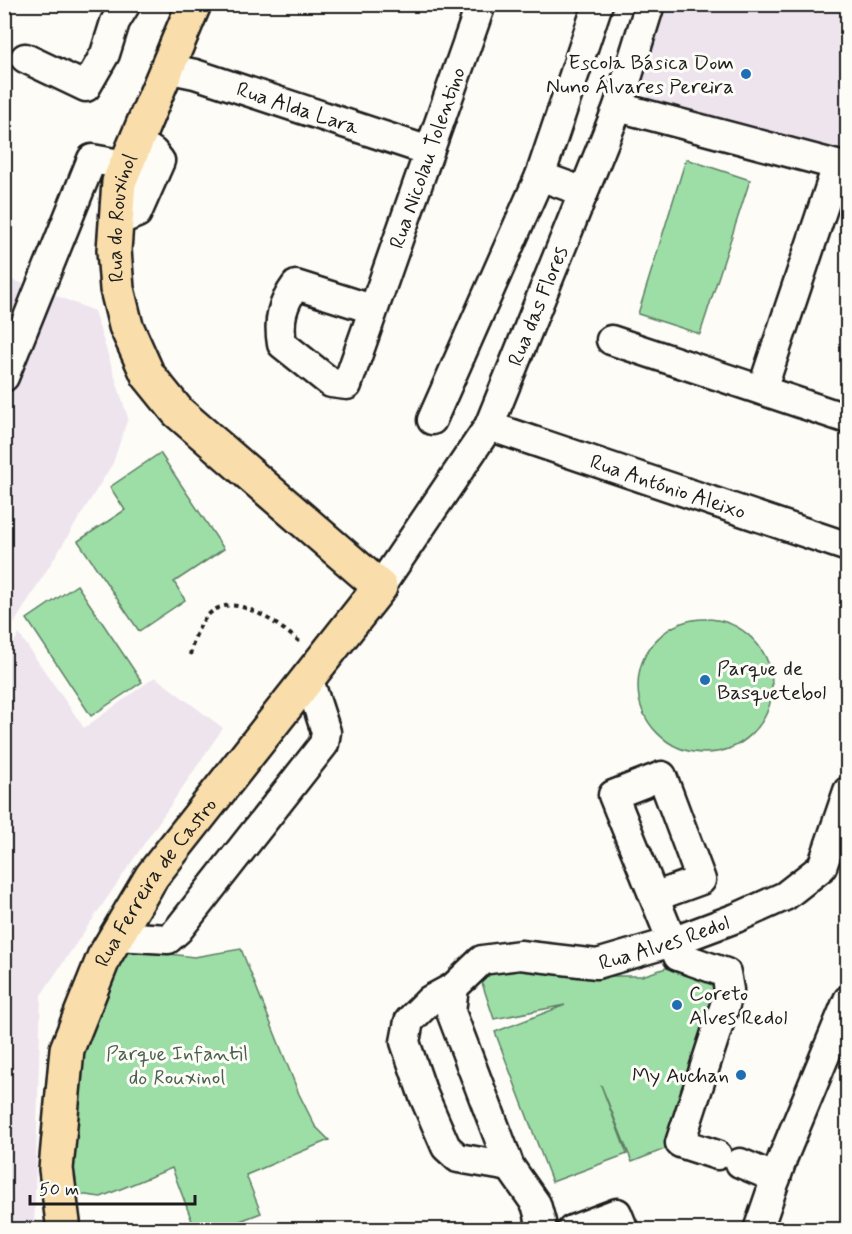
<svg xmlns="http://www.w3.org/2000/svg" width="852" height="1234" viewBox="0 0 852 1234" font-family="Mynerve,sans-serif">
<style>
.built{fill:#eee4ee}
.green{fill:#9ddea7;stroke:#5c7d62;stroke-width:1.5}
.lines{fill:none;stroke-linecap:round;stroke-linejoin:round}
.minor-casing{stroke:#1c1c1c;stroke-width:33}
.major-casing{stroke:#1c1c1c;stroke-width:38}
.path{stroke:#1c1c1c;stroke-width:4;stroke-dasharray:4.5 4.5;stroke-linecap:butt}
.minor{stroke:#fdfcf7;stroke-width:28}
.major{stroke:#f9deab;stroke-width:33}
.poi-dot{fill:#1f6fb2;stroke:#fdfcf7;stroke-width:2}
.labels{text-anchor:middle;stroke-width:6;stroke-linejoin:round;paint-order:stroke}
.poi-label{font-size:21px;fill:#1c1c1c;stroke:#fdfcf7;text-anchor:end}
.street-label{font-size:21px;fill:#1c1c1c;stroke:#fdfcf7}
.park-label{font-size:21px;fill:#49604d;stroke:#fdfcf7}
</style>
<rect width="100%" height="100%" fill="#fdfcf7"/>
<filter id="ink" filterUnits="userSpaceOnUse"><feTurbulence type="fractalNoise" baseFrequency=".0167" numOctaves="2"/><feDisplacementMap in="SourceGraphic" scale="12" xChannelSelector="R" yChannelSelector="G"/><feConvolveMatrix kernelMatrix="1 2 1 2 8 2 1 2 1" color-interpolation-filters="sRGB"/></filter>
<g filter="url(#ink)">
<!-- built -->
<g class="built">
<polygon points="667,5 847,5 847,151 651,102 644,88 644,78"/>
<polygon points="5,278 35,287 94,311 128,418 113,463 5,638"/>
<polygon points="19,634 84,728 155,677 223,728 41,995 34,1229 5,1230 4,658"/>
</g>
<!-- green -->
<g class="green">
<polygon points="686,159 750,180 700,334 638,314"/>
<polygon points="160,453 224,549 174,582 185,600 139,631 78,541 125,510 110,487"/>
<polygon points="77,585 142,682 91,716 27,619"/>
<circle cx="705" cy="686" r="67"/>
<polygon points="114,947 194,957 241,949 299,1094 315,1126 329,1140 246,1175 261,1213 219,1229 195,1229 172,1168 101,1197 78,1194 67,1167 72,1053"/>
<polygon points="534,966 604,976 642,976 672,966 729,990 680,1143 632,1162 601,1085 627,1154 552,1182 495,1032 565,1005 494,1019 479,974"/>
</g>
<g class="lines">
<defs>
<g id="minor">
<polyline points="25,58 86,87 105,54 115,22 126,4"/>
<path id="s1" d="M166,68L195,74L429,151"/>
<polyline points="618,107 848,168"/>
<polyline points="540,176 598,4"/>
<polyline points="115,222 137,213 160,161 153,152 136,141"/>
<path id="s2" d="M372,309L296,285C282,304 278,320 282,344L331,383L347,385L481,4"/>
<polyline points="611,340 848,419"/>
<polyline points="4,377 92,159 126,165"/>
<polyline points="762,390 837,166"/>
<polyline points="432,420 540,176 584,192"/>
<path id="s3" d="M489,426L848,547"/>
<path id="s4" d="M380,587L489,426L618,107L650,4"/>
<polyline points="654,897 701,880 662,776 613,795 678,956 726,973 729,990 725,1005 680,1143 717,1155"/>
<polyline points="116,936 168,939 178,930 324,744 326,732 309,680"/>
<polyline points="454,987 430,1000 409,1021 405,1042 423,1094 446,1147 458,1158 510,1167"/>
<polyline points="740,1163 776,1178"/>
<path id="s5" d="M537,1230L541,1222L536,1204L510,1167L451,1012L454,987L482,960L520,955L597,964L672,942L736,918L785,896L822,867L848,791"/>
<polyline points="572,1230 617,1213 624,1230"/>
<polyline points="758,1230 783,1157 848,1000"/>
</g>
<g id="major">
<path id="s6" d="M64,1230L56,1169L67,1049L104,957L152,876L380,587L178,412L148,375L126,326L117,289L114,250L119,182L194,4"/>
</g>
</defs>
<!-- minor casing -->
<use href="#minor" class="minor-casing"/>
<!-- major casing -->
<use href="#major" class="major-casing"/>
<!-- path -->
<path class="path" d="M190,655C207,576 257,607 300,642"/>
<!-- minor -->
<use href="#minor" class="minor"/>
<!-- major -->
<use href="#major" class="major"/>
</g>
</g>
<!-- markers -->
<g class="poi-dot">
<circle cx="746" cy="74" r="6"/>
<circle cx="705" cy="680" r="6"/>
<circle cx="677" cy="1005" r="6"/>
<circle cx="741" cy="1075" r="6"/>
</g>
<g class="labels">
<!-- poi labels -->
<g class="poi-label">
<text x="734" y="69">Escola Básica Dom<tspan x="734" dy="24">Nuno Álvares Pereira</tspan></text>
<text x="717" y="675" text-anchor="start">Parque de<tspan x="717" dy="24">Basquetebol</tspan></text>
<text x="689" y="1000" text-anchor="start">Coreto<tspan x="689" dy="24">Alves Redol</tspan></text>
<text x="729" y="1082">My Auchan</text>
</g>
<!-- street labels -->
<g class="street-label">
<text dy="7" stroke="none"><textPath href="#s1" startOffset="138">Rua Alda Lara</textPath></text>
<text dy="7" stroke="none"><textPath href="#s2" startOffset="462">Rua Nicolau Tolentino</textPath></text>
<text dy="7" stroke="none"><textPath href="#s6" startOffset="1222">Rua do Rouxinol</textPath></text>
<text dy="7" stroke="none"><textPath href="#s4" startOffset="324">Rua das Flores</textPath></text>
<text dy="7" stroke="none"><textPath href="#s3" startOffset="189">Rua António Aleixo</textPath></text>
<text dy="7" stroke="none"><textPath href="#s6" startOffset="372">Rua Ferreira de Castro</textPath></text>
<text dy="7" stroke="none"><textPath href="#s5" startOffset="489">Rua Alves Redol</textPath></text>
</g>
<!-- park labels -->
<g class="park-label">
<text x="177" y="1060">Parque Infantil<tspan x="177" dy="24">do Rouxinol</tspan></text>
</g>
</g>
<!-- margin -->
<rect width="852" height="1234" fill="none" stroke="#fdfcf7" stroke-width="24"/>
<rect x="12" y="12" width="828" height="1210" fill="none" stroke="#1c1c1c" stroke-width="2" filter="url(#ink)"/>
<!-- scale -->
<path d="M30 1195v9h165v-9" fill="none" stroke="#1c1c1c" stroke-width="3"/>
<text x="39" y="1195" font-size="18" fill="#1c1c1c" stroke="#fdfcf7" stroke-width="4.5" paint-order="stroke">50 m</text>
</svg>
